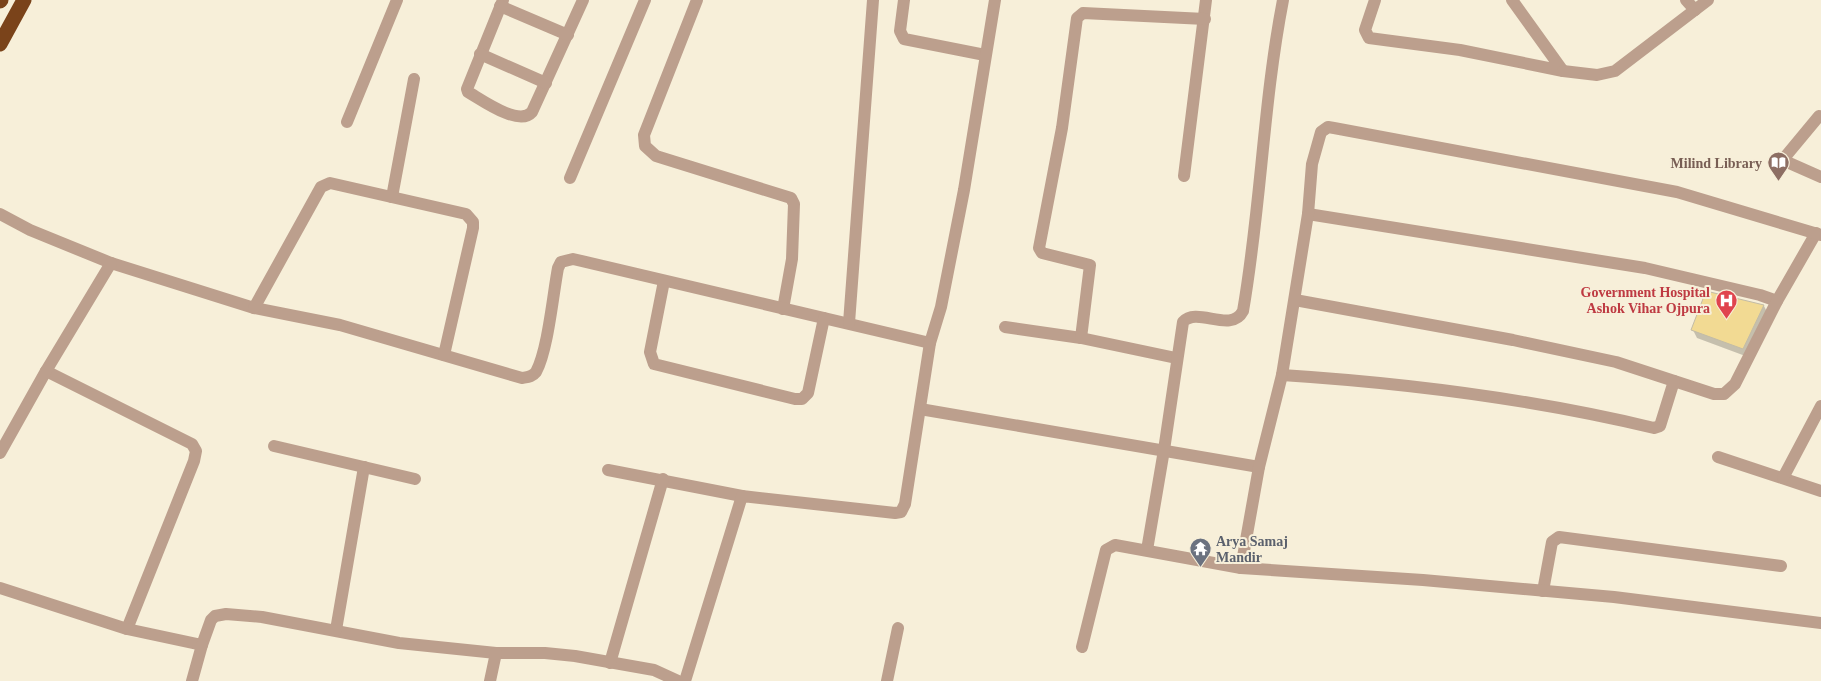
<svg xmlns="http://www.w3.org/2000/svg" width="1821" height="681" viewBox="0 0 1821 681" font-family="Georgia,serif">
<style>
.shadow{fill:#0003}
.building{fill:#f2da93;stroke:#c3bca6}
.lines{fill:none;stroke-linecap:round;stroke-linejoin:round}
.minor{stroke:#bc9f8d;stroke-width:12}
.highway{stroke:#7a431a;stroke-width:15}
.labels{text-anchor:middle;stroke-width:4;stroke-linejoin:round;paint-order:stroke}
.education-label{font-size:14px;font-weight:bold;fill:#785e54;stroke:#f7efd9;text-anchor:end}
.health-label{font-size:14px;font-weight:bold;fill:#be3a42;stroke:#f7efd9;text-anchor:end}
.worship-label{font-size:14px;font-weight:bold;fill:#5b616d;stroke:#f7efd9;text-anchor:start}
</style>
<rect width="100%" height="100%" fill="#f7efd9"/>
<!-- shadow -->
<polygon class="shadow" points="1707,292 1764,306 1768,314 1748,357 1697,338 1693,330"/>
<!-- building -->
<polygon class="building" points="1706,291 1764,305 1743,349 1691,330"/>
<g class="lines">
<!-- minor -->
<g class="minor">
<path d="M503,0L467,89L468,92C482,100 519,127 532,112L583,0"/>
<polyline points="697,0 644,135 645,146 656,156 791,198 794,204 792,259 783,309"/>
<polyline points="904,0 900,31 904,39 985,55"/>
<polyline points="1375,0 1365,30 1369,38 1460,50 1563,71 1512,0"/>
<polyline points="1686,0 1695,10"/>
<polyline points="500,6 568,35"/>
<polyline points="480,54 546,83"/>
<polyline points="1563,71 1597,75 1615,71 1708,0"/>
<polyline points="1819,116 1785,157 1787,162 1821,177"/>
<polyline points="347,122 397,0"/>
<polyline points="1184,176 1206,0"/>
<polyline points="570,178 645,0"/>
<polyline points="392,197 414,79"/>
<path d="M0,214L30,230L111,263L254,308L340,325L522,378C528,377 532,377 536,372C548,350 553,294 558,268L561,262L573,259L930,343L941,307L964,190L995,0"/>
<polyline points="1308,214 1645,268 1760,295 1777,301"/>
<polyline points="664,281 650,352 654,364 795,399 802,399 808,393 824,318"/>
<polyline points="1295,300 1513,340 1616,362 1714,394 1724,394 1735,384 1777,301 1816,233"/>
<polyline points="254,308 321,187 330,183 466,214 473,222 473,228 444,355"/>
<polyline points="849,323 873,0"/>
<polyline points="1005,327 1081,338 1176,358"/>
<polyline points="1081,338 1090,265 1042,253 1039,248 1062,128 1077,18 1083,13 1205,19"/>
<polyline points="46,371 192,444 196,451 194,461 127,629"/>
<path d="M1282,375C1406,383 1533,399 1654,428L1660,426L1674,381"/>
<polyline points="920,409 1259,467"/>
<polyline points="274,446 415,479"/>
<polyline points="0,453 46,371 111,263"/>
<polyline points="1718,457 1821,491"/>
<polyline points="608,470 742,496"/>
<polyline points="1783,478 1821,406"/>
<path d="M1147,550L1164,450L1183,322C1197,306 1231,334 1243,311C1261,208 1263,103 1283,0"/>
<polyline points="1241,568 1259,467 1282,375 1308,214 1312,164 1321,132 1328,127 1334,128 1677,192 1821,235"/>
<polyline points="0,588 127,629 202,645 211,620 215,616 226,614 262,617 399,643 496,653 545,653 575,656 654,670 678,681"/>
<polyline points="1543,591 1552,542 1559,537 1781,566"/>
<polyline points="336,630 364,467"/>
<polyline points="1082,647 1106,550 1115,545 1241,568 1423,580 1614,597 1821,623"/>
<polyline points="610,663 663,479"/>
<polyline points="192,681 202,645"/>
<polyline points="490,681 496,653"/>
<polyline points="685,681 742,496 895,513 901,512 905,504 930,343"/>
<polyline points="887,681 898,628"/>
</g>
<!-- highway -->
<g class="highway">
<polyline points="0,1 1,0"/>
<polyline points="0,44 24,0"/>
</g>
</g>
<!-- icons -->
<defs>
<symbol id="library-pin" viewBox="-11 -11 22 30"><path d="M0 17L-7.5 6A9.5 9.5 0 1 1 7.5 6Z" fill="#8d6e63" stroke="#f7efd9"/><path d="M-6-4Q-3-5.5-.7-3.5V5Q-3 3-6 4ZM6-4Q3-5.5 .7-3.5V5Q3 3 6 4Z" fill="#fff"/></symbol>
<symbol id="hospital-pin" viewBox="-11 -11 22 30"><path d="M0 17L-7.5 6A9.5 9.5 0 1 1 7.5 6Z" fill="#e0444e" stroke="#f7efd9"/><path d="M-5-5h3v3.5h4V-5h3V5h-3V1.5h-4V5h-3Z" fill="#fff"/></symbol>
<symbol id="temple-pin" viewBox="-11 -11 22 30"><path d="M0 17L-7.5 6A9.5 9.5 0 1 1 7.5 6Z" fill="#6b7280" stroke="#f7efd9"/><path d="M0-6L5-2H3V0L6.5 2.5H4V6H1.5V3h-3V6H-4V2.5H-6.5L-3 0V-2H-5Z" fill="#fff"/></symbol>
</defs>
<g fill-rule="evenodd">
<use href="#library-pin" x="1766" y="150" width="25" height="34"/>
<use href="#hospital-pin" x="1714" y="288" width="25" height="34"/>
<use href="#temple-pin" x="1188" y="536" width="25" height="34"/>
</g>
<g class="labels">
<!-- education labels -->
<g class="education-label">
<text x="1762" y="168">Milind Library</text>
</g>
<!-- health labels -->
<g class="health-label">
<text x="1710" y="297">Government Hospital<tspan x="1710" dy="16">Ashok Vihar Ojpura</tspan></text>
</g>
<!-- worship labels -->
<g class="worship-label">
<text x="1216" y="546">Arya Samaj<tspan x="1216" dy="16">Mandir</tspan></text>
</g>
</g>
</svg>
